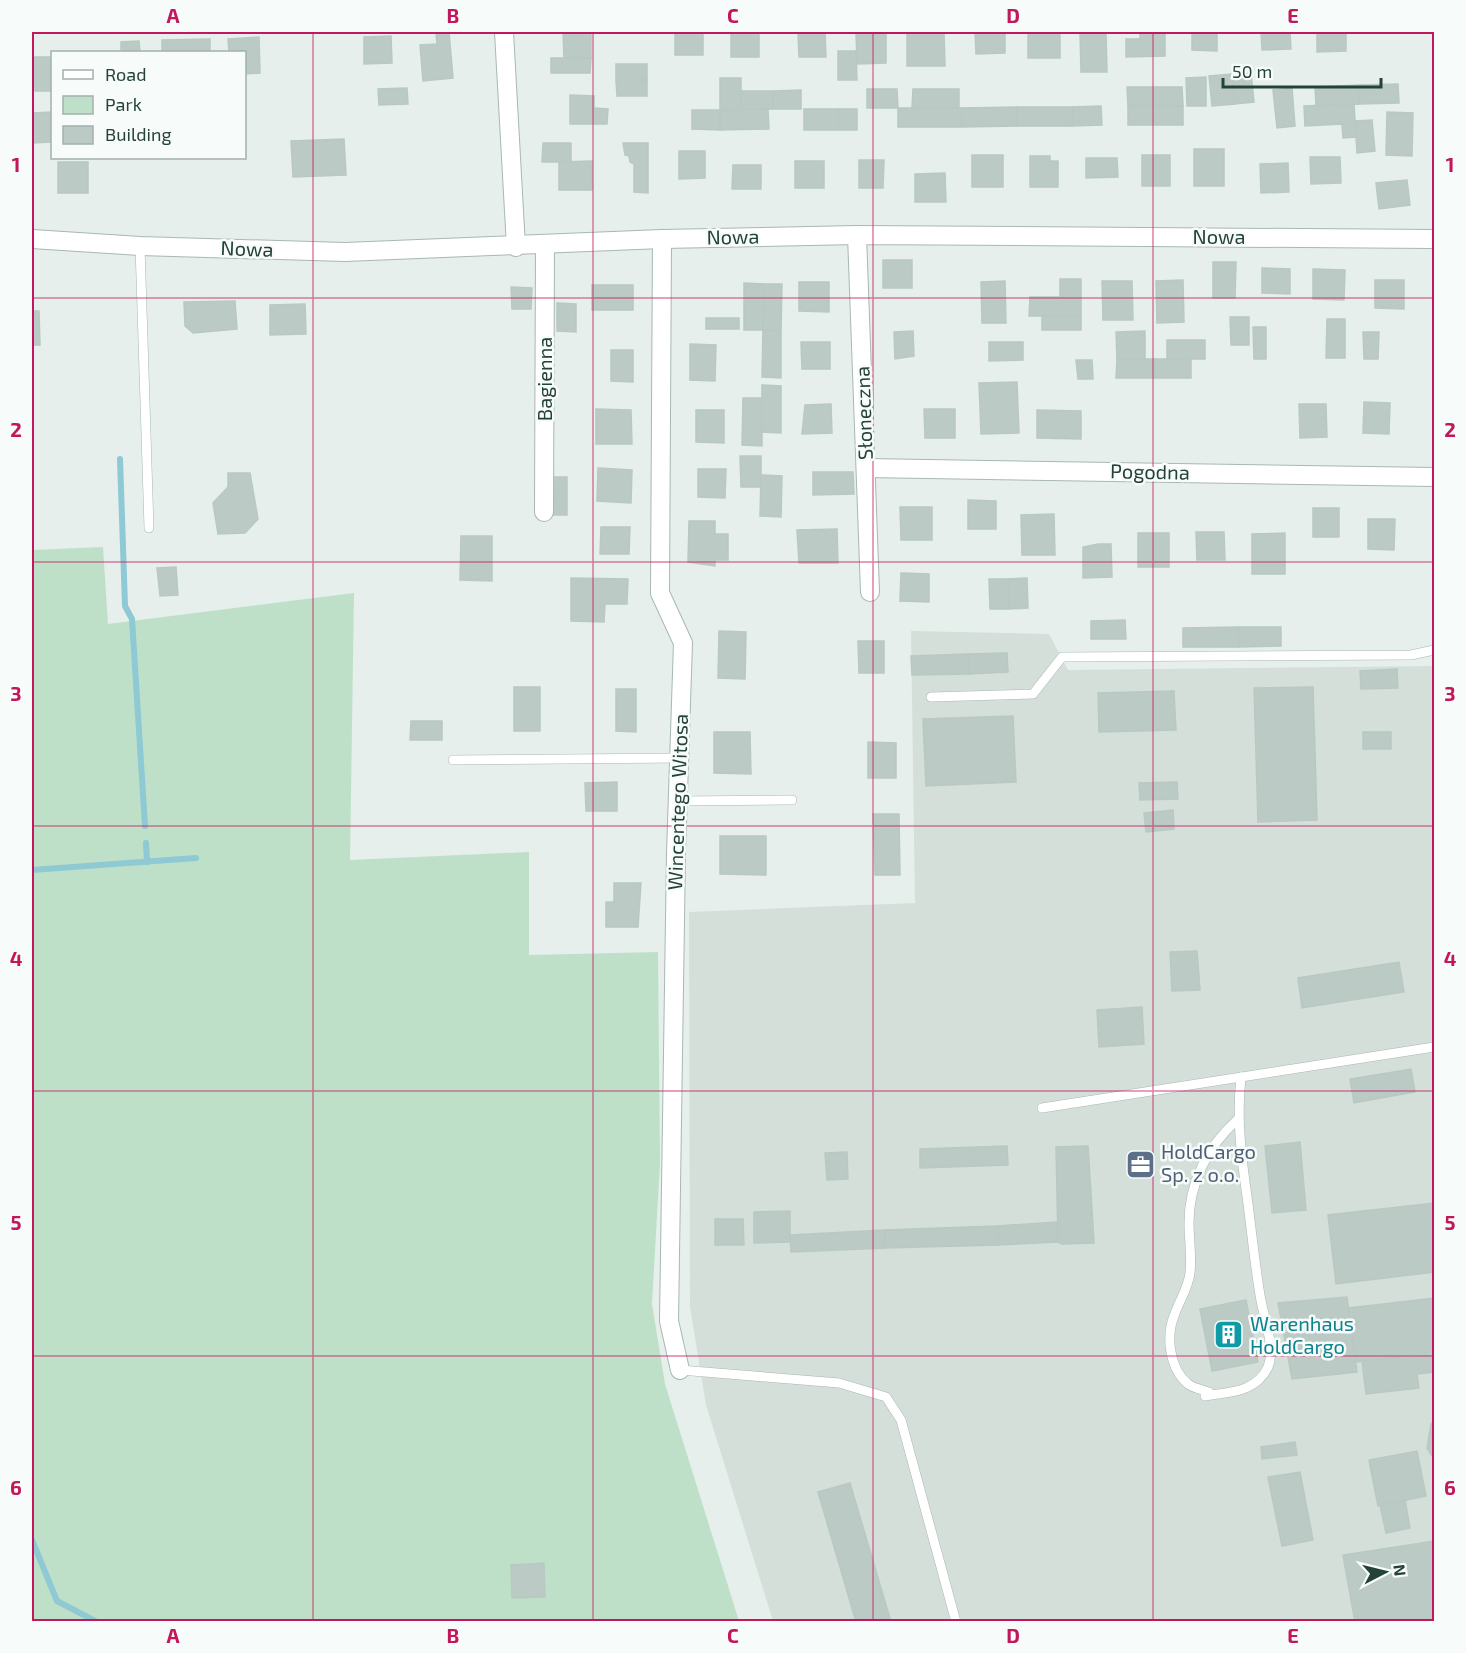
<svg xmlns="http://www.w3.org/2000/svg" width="1466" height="1653" viewBox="0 0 1466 1653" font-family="'Exo 2',sans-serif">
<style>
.built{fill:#d4dfda}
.green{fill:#bfe0c8}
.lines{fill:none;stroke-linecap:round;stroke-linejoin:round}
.stream{stroke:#8ec9d4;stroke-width:6}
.building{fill:#bbcac4;stroke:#b8c9c2;stroke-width:1.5}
.lane-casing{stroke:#a8b8b2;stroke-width:10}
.street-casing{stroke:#a8b8b2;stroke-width:20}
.lane{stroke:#fff;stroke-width:9}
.street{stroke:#fff;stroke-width:18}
.grid{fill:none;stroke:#c2185b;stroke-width:1.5;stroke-opacity:0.55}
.labels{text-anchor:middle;stroke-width:5;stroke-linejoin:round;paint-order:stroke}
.street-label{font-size:20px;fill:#24423a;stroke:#f7fbf9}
.service-label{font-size:20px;fill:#4e5e75;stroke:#f7fbf9;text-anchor:start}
.culture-label{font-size:20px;fill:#0d838f;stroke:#f7fbf9;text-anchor:start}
.neatline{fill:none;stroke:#c2185b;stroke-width:2}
.grid-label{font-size:20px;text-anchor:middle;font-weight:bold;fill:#c2185b}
</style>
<rect width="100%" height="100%" fill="#e6efeb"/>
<!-- built -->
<polygon class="built" points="911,631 1049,634 1068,670 1434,666 1434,1621 773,1621 706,1405 690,1307 689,912 915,903"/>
<!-- green -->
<polygon class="green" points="103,547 108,624 354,593 350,860 529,852 529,955 658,952 660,1163 652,1304 665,1384 739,1621 32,1622 32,550"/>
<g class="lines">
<!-- stream -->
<g class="stream">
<polyline points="120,459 125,606 132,619 145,826"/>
<polyline points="146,843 147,862"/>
<polyline points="32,870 196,858"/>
<polyline points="32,1540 57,1601 97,1622"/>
</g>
</g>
<!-- building -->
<g class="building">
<polygon points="449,32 453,78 423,81 420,45 437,44 436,34"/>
<polygon points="563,32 591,32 591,58 564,57"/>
<rect x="675" y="32" width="28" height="23"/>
<rect x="731" y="32" width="28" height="25"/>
<polygon points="798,32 825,32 826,57 799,57"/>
<polygon points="856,32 886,32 886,63 857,64"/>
<polygon points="907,32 944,32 945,66 907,66"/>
<polygon points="975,32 1005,32 1005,53 976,54"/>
<rect x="1028" y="32" width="32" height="26"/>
<polygon points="1140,32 1165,32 1165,56 1126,57 1126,39 1140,39"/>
<polygon points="1192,32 1217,32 1217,51 1192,50"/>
<polygon points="1261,32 1290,32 1291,49 1262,50"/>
<polygon points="1317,32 1346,32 1346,51 1317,52"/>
<polygon points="1080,33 1106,33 1107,72 1081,72"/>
<polygon points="391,36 392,63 364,64 364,37"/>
<polygon points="259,37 260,73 244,74 244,52 229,52 228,39"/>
<polygon points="210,39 210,52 162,52 162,40"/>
<polygon points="139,41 140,52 121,52 121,42"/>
<polygon points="838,51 856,51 857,80 838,80"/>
<polygon points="34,57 52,57 52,91 35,91"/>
<polygon points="551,58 591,58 590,73 551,73"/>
<rect x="616" y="64" width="31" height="16"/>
<polygon points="1251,73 1254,102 1235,104 1232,74"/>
<polygon points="1232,74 1235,104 1212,106 1209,76"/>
<polygon points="1206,77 1206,106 1187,106 1186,78"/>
<rect x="720" y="78" width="21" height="32"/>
<polygon points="616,80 647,80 647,96 617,96"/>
<polygon points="1398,84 1399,103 1359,104 1358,85"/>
<polygon points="1358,85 1359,104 1316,106 1315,87"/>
<polygon points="1127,87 1182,87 1183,106 1128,106"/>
<polygon points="407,88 408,104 379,105 378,89"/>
<polygon points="1292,88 1295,126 1277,128 1273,90"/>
<polygon points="867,89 897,89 898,108 867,108"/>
<polygon points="913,89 959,89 959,108 912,108"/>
<polygon points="801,90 801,109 773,109 773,91"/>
<polygon points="741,91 773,91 773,109 741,110"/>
<polygon points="570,95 594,96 594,108 608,109 607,124 570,124"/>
<polygon points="1354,104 1356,137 1343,138 1342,124 1305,126 1304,106"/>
<polygon points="1101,106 1102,125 1072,126 1073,107"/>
<rect x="1128" y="106" width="55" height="19"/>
<polygon points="1017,107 1017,126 962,127 962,108"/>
<polygon points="1017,107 1073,107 1072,126 1017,126"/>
<rect x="898" y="108" width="64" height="19"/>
<polygon points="768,109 769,129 720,130 720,110"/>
<rect x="804" y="109" width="34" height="21"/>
<rect x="838" y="109" width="19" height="21"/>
<polygon points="692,110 720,110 720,130 692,129"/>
<polygon points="52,112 52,142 32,143 32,113"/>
<polygon points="1387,112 1413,113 1412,156 1386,155"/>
<polygon points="1372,120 1375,151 1357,153 1355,121"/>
<polygon points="344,139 346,175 293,177 291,141"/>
<polygon points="543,143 571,143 571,162 542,162"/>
<polygon points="623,143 648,143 648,193 634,192 634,164 630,162 629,156 625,155"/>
<rect x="1194" y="149" width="30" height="37"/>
<polygon points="679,151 705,151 705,178 679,179"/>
<rect x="972" y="155" width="31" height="32"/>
<rect x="1142" y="155" width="28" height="31"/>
<polygon points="1030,156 1050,156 1050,161 1058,161 1058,187 1030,187"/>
<polygon points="1310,157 1340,157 1341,183 1311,184"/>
<polygon points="1086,158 1117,158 1118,177 1086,178"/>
<polygon points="859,160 884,160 883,188 859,188"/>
<polygon points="592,161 592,190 559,190 559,162"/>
<rect x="795" y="161" width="29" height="27"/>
<rect x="58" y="162" width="30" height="31"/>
<polygon points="1288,163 1289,192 1261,193 1260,164"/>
<polygon points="733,165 761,165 761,189 732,189"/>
<polygon points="945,173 946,202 915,202 915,174"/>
<polygon points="1407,180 1410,205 1379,209 1376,183"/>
<rect x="883" y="260" width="29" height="28"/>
<polygon points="1213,262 1236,262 1235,298 1213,298"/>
<polygon points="1262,268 1290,269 1290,294 1262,293"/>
<polygon points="1313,269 1345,270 1344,300 1313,299"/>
<polygon points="1060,279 1081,279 1081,316 1029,316 1030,297 1060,297"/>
<polygon points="1183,280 1184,322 1157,323 1156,281"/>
<polygon points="1375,280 1404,280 1404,309 1375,308"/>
<polygon points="1005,281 1006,323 982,323 981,282"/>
<polygon points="1102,281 1132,281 1133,320 1103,320"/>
<polygon points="799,282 829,282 829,312 799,311"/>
<polygon points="744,283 764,284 763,330 744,330"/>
<polygon points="764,284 782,284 781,331 763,330"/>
<rect x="592" y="285" width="41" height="25"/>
<polygon points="511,287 532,288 531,309 512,309"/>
<polygon points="235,301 237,329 193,333 185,326 184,302"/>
<polygon points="557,303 576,304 576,332 557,331"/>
<polygon points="305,304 306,334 270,335 270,305"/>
<polygon points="32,311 39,311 40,345 32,345"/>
<rect x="1042" y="316" width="39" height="14"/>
<polygon points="1230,317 1249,317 1249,345 1231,345"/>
<rect x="706" y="318" width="33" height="11"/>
<polygon points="1327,319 1345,319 1345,358 1326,358"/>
<polygon points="1253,327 1266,327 1266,359 1254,359"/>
<polygon points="763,330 781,331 781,378 762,377"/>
<polygon points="913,331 914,356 895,359 894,332"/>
<polygon points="1145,331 1145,359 1117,359 1116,332"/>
<polygon points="1363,332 1379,332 1378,359 1364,359"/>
<rect x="1167" y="340" width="38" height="19"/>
<polygon points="801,342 830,342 830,369 802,369"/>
<polygon points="989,342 1023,342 1023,360 989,361"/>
<polygon points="690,344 716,345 715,381 690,380"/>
<polygon points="611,350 633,350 633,382 611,381"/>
<polygon points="1117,359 1155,359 1155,378 1116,378"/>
<rect x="1155" y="359" width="36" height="19"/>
<polygon points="1076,360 1092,360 1093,379 1078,379"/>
<polygon points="1017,382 1019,433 981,434 979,383"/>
<polygon points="762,385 781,386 781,433 762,432"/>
<polygon points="743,398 762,398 762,446 742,445"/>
<polygon points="1364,402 1390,403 1389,434 1363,433"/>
<polygon points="831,404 832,433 802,434 805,405"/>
<polygon points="1299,404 1326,404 1327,437 1300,438"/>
<polygon points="596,409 631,410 632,444 596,444"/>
<polygon points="924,409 955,409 955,438 925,438"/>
<polygon points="696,410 724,410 724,443 696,442"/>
<polygon points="1037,410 1081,411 1081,439 1037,438"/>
<polygon points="740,456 761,456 761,487 741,487"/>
<polygon points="598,468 632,470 631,503 597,501"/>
<polygon points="698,469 726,469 725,498 698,497"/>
<polygon points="813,472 853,472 854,494 813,495"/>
<polygon points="228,473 250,473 258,519 245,533 218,534 213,503 228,487"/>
<polygon points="761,475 782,476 781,517 760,516"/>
<rect x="551" y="477" width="16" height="38"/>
<polygon points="968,500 996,501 996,529 968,529"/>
<polygon points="900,507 932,507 932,540 901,540"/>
<rect x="1313" y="508" width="26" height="29"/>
<polygon points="1054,514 1055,555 1022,555 1021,515"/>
<polygon points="1368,519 1395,519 1394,550 1368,549"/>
<polygon points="689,521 715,521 715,534 728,534 728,560 715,560 715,566 688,562"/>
<polygon points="601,527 630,527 629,554 600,554"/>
<polygon points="837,529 838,563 799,563 797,530"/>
<polygon points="1196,532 1224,532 1225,560 1197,560"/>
<rect x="1138" y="533" width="31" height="34"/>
<polygon points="1285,533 1285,574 1252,574 1252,534"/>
<polygon points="461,536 492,536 492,581 460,580"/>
<polygon points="1098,544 1111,544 1112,577 1083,578 1083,547"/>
<polygon points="176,567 178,595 160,596 157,568"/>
<polygon points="901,573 929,574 929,602 900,601"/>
<polygon points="571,578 628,579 627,604 605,604 604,622 571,621"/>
<polygon points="1027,578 1028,608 1009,609 1008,579"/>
<polygon points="989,579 1008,579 1009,609 990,609"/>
<polygon points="1125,620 1126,639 1091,639 1091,621"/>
<polygon points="1238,627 1239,647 1183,647 1183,628"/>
<polygon points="1238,627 1281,627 1281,646 1239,647"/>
<polygon points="719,631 746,632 745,679 718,678"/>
<polygon points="858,641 884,641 884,673 859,673"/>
<polygon points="1007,653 1008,672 969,674 968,654"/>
<polygon points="968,654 969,674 912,675 911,656"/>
<polygon points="1397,669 1398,688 1361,689 1360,671"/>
<rect x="514" y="687" width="26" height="44"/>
<polygon points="1313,687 1317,820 1258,822 1254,688"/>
<polygon points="616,689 636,689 636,732 616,731"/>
<polygon points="1174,691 1176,730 1099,732 1098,693"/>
<polygon points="1013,716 1016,782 926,786 923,719"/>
<polygon points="411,721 442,721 442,740 410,740"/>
<polygon points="714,732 750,732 751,774 714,773"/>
<rect x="1363" y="732" width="28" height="17"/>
<polygon points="868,742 896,743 896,778 868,778"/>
<polygon points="617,782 617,811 586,811 585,783"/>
<polygon points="1177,782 1178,799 1140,800 1139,783"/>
<polygon points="1173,810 1174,829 1146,832 1144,813"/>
<polygon points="873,814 899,814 900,875 875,875"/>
<polygon points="720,836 766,836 766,875 720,874"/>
<polygon points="614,883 641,883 638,927 606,927 606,902 614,902"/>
<polygon points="1197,951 1200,990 1172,991 1170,952"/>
<polygon points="1399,962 1404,992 1302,1008 1298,978"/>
<polygon points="1142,1007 1144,1044 1099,1047 1097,1010"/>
<polygon points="1411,1069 1415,1092 1354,1103 1350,1079"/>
<polygon points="1300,1142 1306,1210 1272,1213 1265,1146"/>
<polygon points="1007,1146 1008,1165 920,1168 920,1149"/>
<polygon points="1088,1146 1094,1243 1062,1244 1058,1242 1056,1147"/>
<polygon points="847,1152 848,1179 827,1180 825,1153"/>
<polygon points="1434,1203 1434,1272 1336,1284 1328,1215"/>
<polygon points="790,1211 790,1242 754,1243 754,1212"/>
<polygon points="715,1219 743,1219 744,1245 715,1245"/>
<polygon points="1057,1222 1058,1242 998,1245 997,1226"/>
<polygon points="997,1226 998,1245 885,1248 885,1230"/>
<polygon points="885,1230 885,1248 791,1252 790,1235"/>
<polygon points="1347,1297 1357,1372 1292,1379 1278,1303"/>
<polygon points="1434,1298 1434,1352 1356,1362 1349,1308"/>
<polygon points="1246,1300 1258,1362 1212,1371 1200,1309"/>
<polygon points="1434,1354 1434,1372 1417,1374 1419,1388 1366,1394 1362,1361"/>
<polygon points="1434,1421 1434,1459 1427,1448 1431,1424"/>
<polygon points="1295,1442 1297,1455 1262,1459 1261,1447"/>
<polygon points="1417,1451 1426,1496 1378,1506 1369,1460"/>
<polygon points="1300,1472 1313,1540 1282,1546 1268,1477"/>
<polygon points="850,1483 891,1622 856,1622 818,1492"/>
<polygon points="1405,1500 1410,1528 1386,1533 1380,1505"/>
<polygon points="1434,1541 1434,1622 1355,1622 1343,1555"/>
<polygon points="544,1563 545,1597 512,1598 511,1565"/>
</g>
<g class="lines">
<defs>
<g id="lane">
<polyline points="140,246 149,528"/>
<polyline points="931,697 1033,694 1062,657 1411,655 1434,650"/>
<polyline points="453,760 680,758"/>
<polyline points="678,801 792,800"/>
<polyline points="1042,1108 1434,1047"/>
<path d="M1238,1119C1208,1146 1189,1182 1189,1223C1189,1240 1192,1256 1190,1273C1188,1289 1179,1301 1174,1316C1166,1336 1169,1368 1188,1384C1193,1388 1203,1390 1209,1392L1205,1396C1228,1392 1256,1393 1268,1367C1276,1347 1263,1316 1260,1295C1255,1265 1252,1235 1248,1204C1242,1161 1236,1121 1241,1077"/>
<polyline points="680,1370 839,1383 886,1397 901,1420 956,1622"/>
</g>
<g id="street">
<polyline points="504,32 516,247"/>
<polyline points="857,235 870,592"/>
<polyline points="32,239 140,246 345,252 662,239 857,235 1434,239"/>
<polyline points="662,239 660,593 683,643 676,853 669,1321 680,1370"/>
<polyline points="866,468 1434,477"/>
<polyline points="544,512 545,245"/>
</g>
</defs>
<!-- lane casing -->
<use href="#lane" class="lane-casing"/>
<!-- street casing -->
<use href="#street" class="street-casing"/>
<!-- lane -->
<use href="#lane" class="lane"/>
<!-- street -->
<use href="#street" class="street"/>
</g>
<!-- grid -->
<path class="grid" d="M313,32V1622M593,32V1622M873,32V1622M1153,32V1622M32,298H1434M32,562H1434M32,826H1434M32,1091H1434M32,1356H1434"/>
<!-- icons -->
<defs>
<symbol id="office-square" viewBox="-11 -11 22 22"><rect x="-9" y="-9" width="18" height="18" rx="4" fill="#5c6f8a" stroke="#f7fbf9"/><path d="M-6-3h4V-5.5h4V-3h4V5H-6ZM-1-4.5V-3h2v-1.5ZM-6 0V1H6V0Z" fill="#fff"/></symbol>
<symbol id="building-square" viewBox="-11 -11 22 22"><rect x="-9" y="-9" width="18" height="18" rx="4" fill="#0f9aa8" stroke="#f7fbf9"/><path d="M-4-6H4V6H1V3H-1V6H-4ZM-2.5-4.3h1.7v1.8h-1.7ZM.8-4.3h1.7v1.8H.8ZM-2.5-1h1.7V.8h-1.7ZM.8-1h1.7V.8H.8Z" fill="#fff"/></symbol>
</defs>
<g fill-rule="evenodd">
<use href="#office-square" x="1124" y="1148" width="33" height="33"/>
<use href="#building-square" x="1212" y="1318" width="33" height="33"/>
</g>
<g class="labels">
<!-- street labels -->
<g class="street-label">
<text transform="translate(733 237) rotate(-1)" y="7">Nowa</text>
<text x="1219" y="244">Nowa</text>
<text transform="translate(247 249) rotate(2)" y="7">Nowa</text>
<text transform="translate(545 379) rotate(-90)" y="7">Bagienna</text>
<text transform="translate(864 413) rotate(-92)" y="7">Słoneczna</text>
<text transform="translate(1150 472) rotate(1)" y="7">Pogodna</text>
<text transform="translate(678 802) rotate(-88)" y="7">Wincentego Witosa</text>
</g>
<!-- service labels -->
<g class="service-label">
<text x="1161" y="1159">HoldCargo<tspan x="1161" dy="23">Sp. z o.o.</tspan></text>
</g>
<!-- culture labels -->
<g class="culture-label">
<text x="1250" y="1331">Warenhaus<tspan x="1250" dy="23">HoldCargo</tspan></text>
</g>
</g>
<!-- border -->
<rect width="1466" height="1653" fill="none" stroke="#f7fbf9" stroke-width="66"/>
<!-- legend -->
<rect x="51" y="51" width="195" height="108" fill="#f7fbf9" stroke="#a3b1ad" stroke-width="1.5"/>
<rect x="63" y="70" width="30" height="9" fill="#ffffff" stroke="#a3b1ad" stroke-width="1.5"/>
<text x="105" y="81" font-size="18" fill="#24423a">Road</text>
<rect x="63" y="96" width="30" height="18" fill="#bfe0c8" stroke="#a3b1ad" stroke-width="1.5"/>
<text x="105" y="111" font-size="18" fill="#24423a">Park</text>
<rect x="63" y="126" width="30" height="18" fill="#bbcac4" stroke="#a3b1ad" stroke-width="1.5"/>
<text x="105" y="141" font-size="18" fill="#24423a">Building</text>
<!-- north arrow -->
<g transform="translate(1385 1572) rotate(83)" stroke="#f7fbf9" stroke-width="4.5" paint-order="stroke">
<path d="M0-4.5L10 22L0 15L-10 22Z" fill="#24423a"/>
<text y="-9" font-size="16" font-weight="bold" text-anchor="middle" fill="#24423a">N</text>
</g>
<!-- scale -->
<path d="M1223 78v9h158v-9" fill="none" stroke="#24423a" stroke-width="3"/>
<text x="1232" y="78" font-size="18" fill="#24423a" stroke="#f7fbf9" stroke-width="4.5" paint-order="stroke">50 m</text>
<rect x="33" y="33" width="1400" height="1587" class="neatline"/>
<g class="grid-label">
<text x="173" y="23">A</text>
<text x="453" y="23">B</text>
<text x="733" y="23">C</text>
<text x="1013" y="23">D</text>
<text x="1293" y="23">E</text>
<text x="16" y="172">1</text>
<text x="1450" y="172">1</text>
<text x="16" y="437">2</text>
<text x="1450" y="437">2</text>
<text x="16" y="701">3</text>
<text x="1450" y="701">3</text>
<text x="16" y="966">4</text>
<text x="1450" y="966">4</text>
<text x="16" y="1230">5</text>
<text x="1450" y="1230">5</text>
<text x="16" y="1495">6</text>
<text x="1450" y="1495">6</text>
<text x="173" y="1643">A</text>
<text x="453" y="1643">B</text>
<text x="733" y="1643">C</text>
<text x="1013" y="1643">D</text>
<text x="1293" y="1643">E</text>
</g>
</svg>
